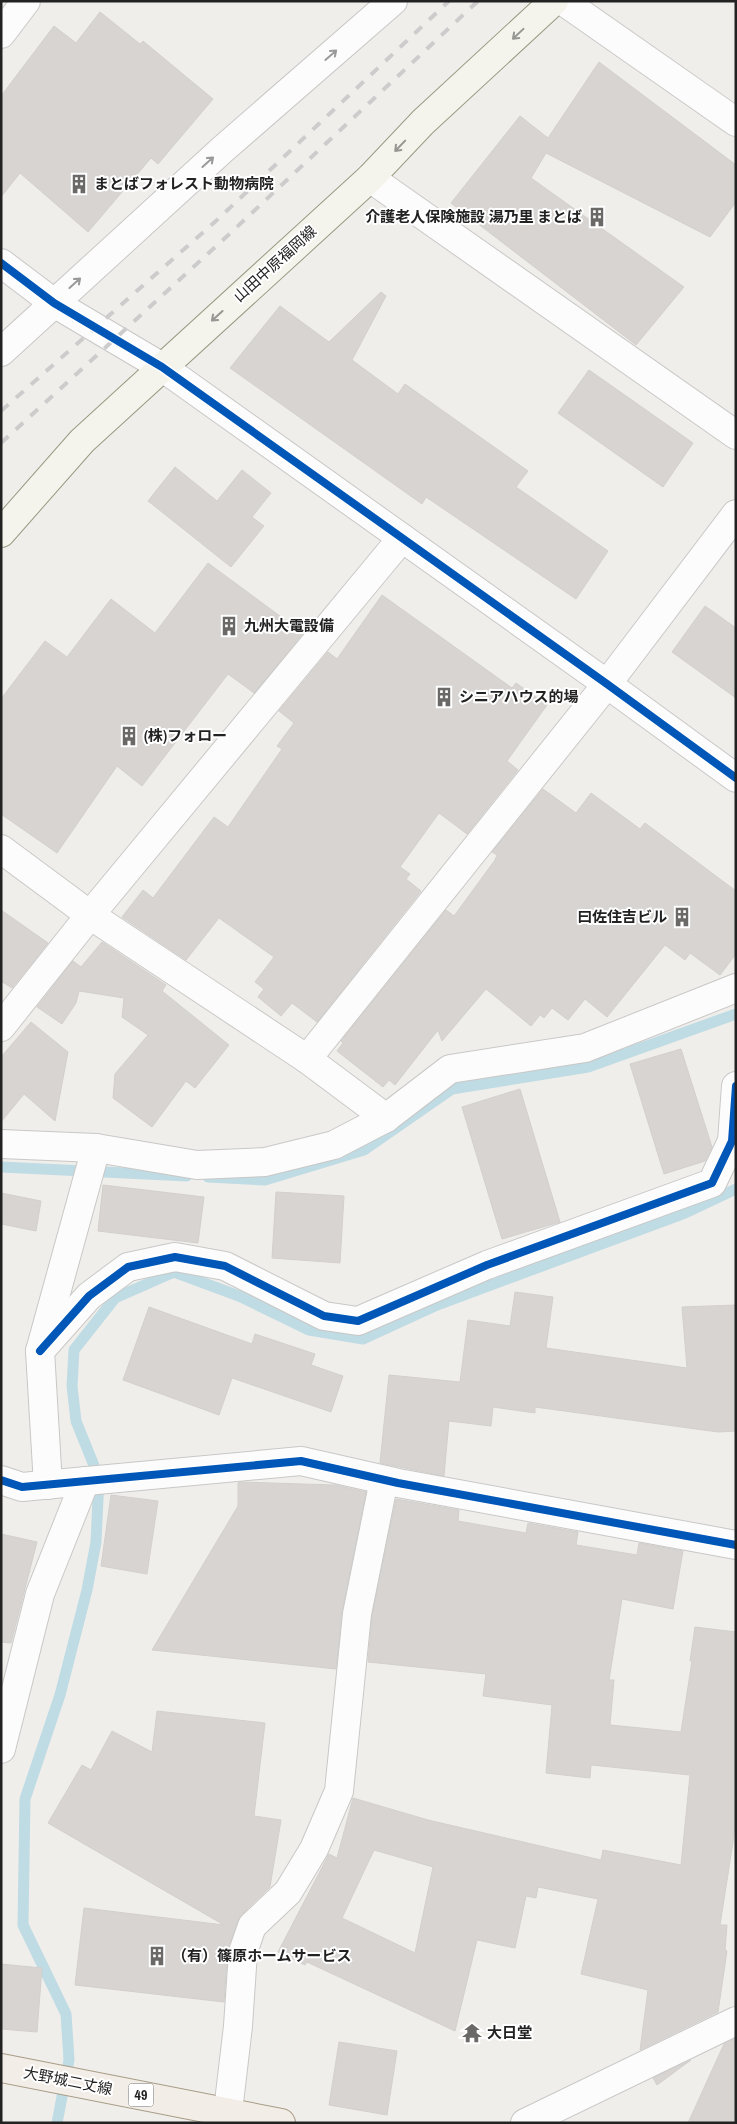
<svg xmlns="http://www.w3.org/2000/svg" width="737" height="2124" viewBox="0 0 737 2124" font-family="'Archivo Narrow','Noto Sans JP',sans-serif">
<style>
.lines{fill:none;stroke-linecap:round;stroke-linejoin:round}
.stream{stroke:#bfdbe3;stroke-width:11}
.building{fill:#d7d4d2;stroke:#d3d0cc;fill-rule:evenodd}
.minor-casing{stroke:#c9c8c7;stroke-width:30}
.tertiary-casing{stroke:#c9c8c7;stroke-width:30}
.secondary-casing{stroke:#999a82;stroke-width:30}
.primary-casing{stroke:#a79c86;stroke-width:30}
.minor{stroke:#fdfcfc;stroke-width:28}
.tertiary{stroke:#fdfcfc;stroke-width:28}
.secondary{stroke:#f4f4ed;stroke-width:28}
.primary{stroke:#f3ede7;stroke-width:28}
.rail{stroke:#ccc;stroke-width:4;stroke-dasharray:10 10;stroke-linecap:butt}
.cycleway-casing{stroke:#fff;stroke-width:11}
.cycleway{stroke:#0057b8;stroke-width:8}
.oneway{stroke:#969692}
.oneway2{stroke:#9a9a9a}
.labels{text-anchor:middle;stroke-width:4;stroke-linejoin:round;paint-order:stroke}
.shield{fill:#fff;stroke:#646464;stroke-width:1}
.shield-label{font-size:14px;font-weight:bold;fill:#222}
.poi-label{font-size:15px;font-weight:bold;fill:#222;stroke:#fff;text-anchor:start}
.street-label{font-size:15px;fill:#222;stroke:#fff}
</style>
<rect width="100%" height="100%" fill="#f0eeeb"/>
<g class="lines">
<!-- stream -->
<g class="stream">
<polyline points="1,1167 187,1176"/>
<polyline points="208,1177 265,1180 364,1150 452,1089 588,1067 736,1014"/>
<polyline points="57,2123 69,2060 66,2014 23,1925 25,1799 60,1695 87,1590 96,1542 99,1478 76,1421 72,1386 74,1350 115,1298 174,1272 239,1296 309,1330 363,1339 437,1305 685,1213 736,1189"/>
</g>
</g>
<!-- building -->
<g class="building">
<polygon points="100,12 140,44 143,41 213,99 158,164 151,158 88,232 20,173 1,197 1,96 54,26 76,43"/>
<polygon points="599,62 736,165 736,202 710,237 546,153 531,178 684,287 636,345 451,203 520,116 548,138"/>
<polygon points="381,292 386,296 352,360 398,394 405,384 528,471 516,487 608,551 576,599 426,497 422,504 230,368 280,306 329,342"/>
<polygon points="589,370 693,443 663,487 558,413"/>
<polygon points="175,467 217,501 242,470 271,493 252,517 264,526 231,567 148,501"/>
<polygon points="208,563 303,633 254,693 228,674 142,786 117,766 57,853 1,814 1,699 45,641 67,657 111,599 155,633"/>
<polygon points="382,595 512,688 516,683 547,705 507,761 518,770 467,834 439,813 400,867 410,874 406,879 421,891 317,1022 292,1003 281,1016 258,997 264,989 255,982 274,957 219,918 186,960 122,917 143,890 153,898 214,817 228,827 282,749 277,746 294,723 279,711 328,652 337,659"/>
<polygon points="705,606 736,628 736,698 672,652"/>
<polygon points="543,789 576,813 591,793 640,829 645,823 736,891 736,954 720,975 690,953 685,960 665,945 607,1017 585,999 568,1020 552,1008 544,1018 540,1015 531,1026 486,989 442,1041 438,1030 395,1085 389,1080 383,1087 337,1051 343,1043 341,1041 446,910 454,916 495,860 497,855 492,852"/>
<polygon points="1,910 48,943 12,988 1,981"/>
<polygon points="102,942 166,985 162,991 229,1045 195,1088 186,1081 152,1127 113,1098 115,1074 148,1035 122,1017 124,998 79,991 76,1003 62,1024 37,1007 73,961 81,967"/>
<polygon points="31,1022 68,1052 55,1121 24,1094 1,1122 1,1057"/>
<polygon points="681,1049 712,1147 705,1161 664,1174 630,1064"/>
<polygon points="520,1089 560,1222 502,1239 462,1107"/>
<polygon points="103,1185 204,1197 198,1243 98,1231"/>
<polygon points="276,1192 344,1196 340,1263 272,1258"/>
<polygon points="1,1193 41,1201 36,1231 1,1224"/>
<polygon points="515,1292 553,1297 546,1348 687,1368 682,1307 736,1305 736,1431 718,1432 535,1407 535,1413 493,1407 491,1426 449,1421 444,1476 380,1463 389,1375 460,1382 468,1320 510,1326"/>
<polygon points="149,1307 252,1344 255,1334 315,1354 311,1365 343,1376 331,1412 232,1378 219,1415 123,1380"/>
<polygon points="241,1482 335,1485 366,1492 342,1611 336,1669 152,1650 238,1506 238,1483"/>
<polygon points="111,1495 158,1501 147,1574 101,1566"/>
<path d="M396,1499L459,1510L458,1521L526,1533L528,1523L578,1532L576,1545L637,1555L639,1543L683,1551L673,1609L622,1599L609,1680H614L610,1725L681,1732L692,1661H690L695,1627L736,1632V1813L733,1842L720,1925H727L725,1950L727,1951L718,2012L640,2050L648,1990L581,1974L598,1899L538,1887L536,1898L526,1896L515,1948L477,1940L455,2031L307,1962L305,1965L278,1952L329,1854L337,1858L353,1798L428,1820L601,1860L603,1850L681,1865L690,1775L591,1765L590,1778L546,1773L552,1705L483,1696L486,1674L368,1662L372,1616ZM374,1850L433,1867L415,1953L342,1918Z"/>
<polygon points="1,1534 37,1542 11,1643 1,1642"/>
<polygon points="157,1711 265,1723 254,1816 281,1820 270,1887 241,1915 228,1947 224,2002 75,1985 84,1908 224,1925 48,1823 82,1765 91,1770 112,1731 152,1752"/>
<polygon points="1,1964 42,1968 37,2032 1,2029"/>
<polygon points="736,2038 736,2123 688,2123 724,2044"/>
<polygon points="339,2042 397,2051 387,2115 329,2105"/>
<polygon points="691,2060 657,2085 653,2078"/>
</g>
<g class="lines">
<defs>
<g id="minor">
<polyline points="563,1 736,122"/>
<polyline points="1,34 26,1"/>
<polyline points="370,178 736,435"/>
<polyline points="1,263 54,303 162,367 607,684 736,778"/>
<polyline points="1,849 90,915 307,1059 386,1118"/>
<polyline points="1,1027 90,915 402,538"/>
<polyline points="307,1059 607,684 736,514"/>
<polyline points="1,1144 96,1148 197,1165 265,1162 334,1145 386,1118 450,1069 585,1048 736,988"/>
<polyline points="40,1351 89,1296 128,1267 175,1257 225,1266 324,1316 358,1321 487,1265 712,1183 732,1141 736,1086"/>
<polyline points="1,1480 22,1487 301,1461 398,1483 736,1545"/>
<polyline points="48,1485 40,1351 96,1148"/>
<polyline points="1,1749 40,1594 85,1481"/>
<polyline points="228,2111 238,2026 243,1952 252,1926 288,1892 314,1849 339,1791 357,1614 384,1480"/>
<polyline points="525,2123 736,2021"/>
</g>
<polyline id="tertiary" points="1,352 223,149 393,1"/>
<polyline id="secondary" points="1,533 82,441 370,178 423,122 554,1"/>
<polyline id="primary" points="1,2068 281,2123"/>
</defs>
<!-- minor casing -->
<use href="#minor" class="minor-casing"/>
<!-- tertiary casing -->
<use href="#tertiary" class="tertiary-casing"/>
<!-- secondary casing -->
<use href="#secondary" class="secondary-casing"/>
<!-- primary casing -->
<use href="#primary" class="primary-casing"/>
<!-- minor -->
<use href="#minor" class="minor"/>
<!-- tertiary -->
<use href="#tertiary" class="tertiary"/>
<!-- secondary -->
<use href="#secondary" class="secondary"/>
<!-- primary -->
<use href="#primary" class="primary"/>
<!-- rail -->
<g class="rail">
<polyline points="1,411 217,220 449,1"/>
<polyline points="1,443 224,239 478,1"/>
</g>
<defs>
<g id="cycleway">
<polyline points="1,263 54,303 162,367 607,684 736,778"/>
<polyline points="40,1351 89,1296 128,1267 175,1257 225,1266 324,1316 358,1321 487,1265 712,1183 732,1141 736,1086"/>
<polyline points="1,1480 22,1487 301,1461 398,1483 736,1545"/>
</g>
</defs>
<!-- cycleway casing -->
<use href="#cycleway" class="cycleway-casing"/>
<!-- cycleway -->
<use href="#cycleway" class="cycleway"/>
</g>
<!-- one-way arrows -->
<defs><path id="oneway-shaft" d="M-6 0H5M1.5-3L5.5 0L1.5 3" fill="none" stroke-width="1.6" stroke-linecap="round" stroke-linejoin="round" transform="scale(1.25)"/></defs>
<g class="oneway">
<use href="#oneway-shaft" transform="translate(518 34) rotate(137)"/>
<use href="#oneway-shaft" transform="translate(400 146) rotate(134)"/>
<use href="#oneway-shaft" transform="translate(217 316) rotate(138)"/>
</g>
<g class="oneway2">
<use href="#oneway-shaft" transform="translate(331 55) rotate(-41)"/>
<use href="#oneway-shaft" transform="translate(208 162) rotate(-42)"/>
<use href="#oneway-shaft" transform="translate(75 283) rotate(-42)"/>
</g>
<!-- icons -->
<defs>
<symbol id="building-bare" viewBox="-9 -9 18 18"><path d="M-4-6H4V6H1V3H-1V6H-4ZM-2.5-4.3h1.7v1.8h-1.7ZM.8-4.3h1.7v1.8H.8ZM-2.5-1h1.7V.8h-1.7ZM.8-1h1.7V.8H.8Z" fill="#6a6968" stroke="#fff" stroke-width="2.5" paint-order="stroke"/></symbol>
<symbol id="temple-bare" viewBox="-9 -9 18 18"><path d="M0-6L5-2H3V0L6.5 2.5H4V6H1.5V3h-3V6H-4V2.5H-6.5L-3 0V-2H-5Z" fill="#6a6968" stroke="#fff" stroke-width="2.5" paint-order="stroke"/></symbol>
</defs>
<g fill-rule="evenodd">
<use href="#building-bare" x="65" y="170" width="28" height="28"/>
<use href="#building-bare" x="583" y="203" width="28" height="28"/>
<use href="#building-bare" x="215" y="612" width="28" height="28"/>
<use href="#building-bare" x="430" y="683" width="28" height="28"/>
<use href="#building-bare" x="115" y="722" width="28" height="28"/>
<use href="#building-bare" x="668" y="903" width="28" height="28"/>
<use href="#building-bare" x="143" y="1942" width="28" height="28"/>
<use href="#temple-bare" x="458" y="2019" width="28" height="28"/>
</g>
<g class="labels">
<!-- shield labels -->
<rect class="shield" x="128.5" y="2083.5" width="25" height="23" rx="4"/>
<g class="shield-label">
<text x="141" y="2100">49</text>
</g>
<!-- poi labels -->
<g class="poi-label">
<text x="94" y="189">まとばフォレスト動物病院</text>
<text x="582" y="222" text-anchor="end">介護老人保険施設 湯乃里 まとば</text>
<text x="244" y="631">九州大電設備</text>
<text x="459" y="702">シニアハウス的場</text>
<text x="144" y="741">(株)フォロー</text>
<text x="667" y="922" text-anchor="end">曰佐住吉ビル</text>
<text x="172" y="1961">（有）篠原ホームサービス</text>
<text x="487" y="2038">大日堂</text>
</g>
<!-- street labels -->
<g class="street-label">
<text transform="translate(275 264) rotate(-42)" y="5">山田中原福岡線</text>
<text transform="translate(68 2081) rotate(11)" y="5">大野城二丈線</text>
</g>
</g>
<!-- border -->
<rect width="737" height="2124" fill="none" stroke="#222222" stroke-width="5"/>
</svg>
